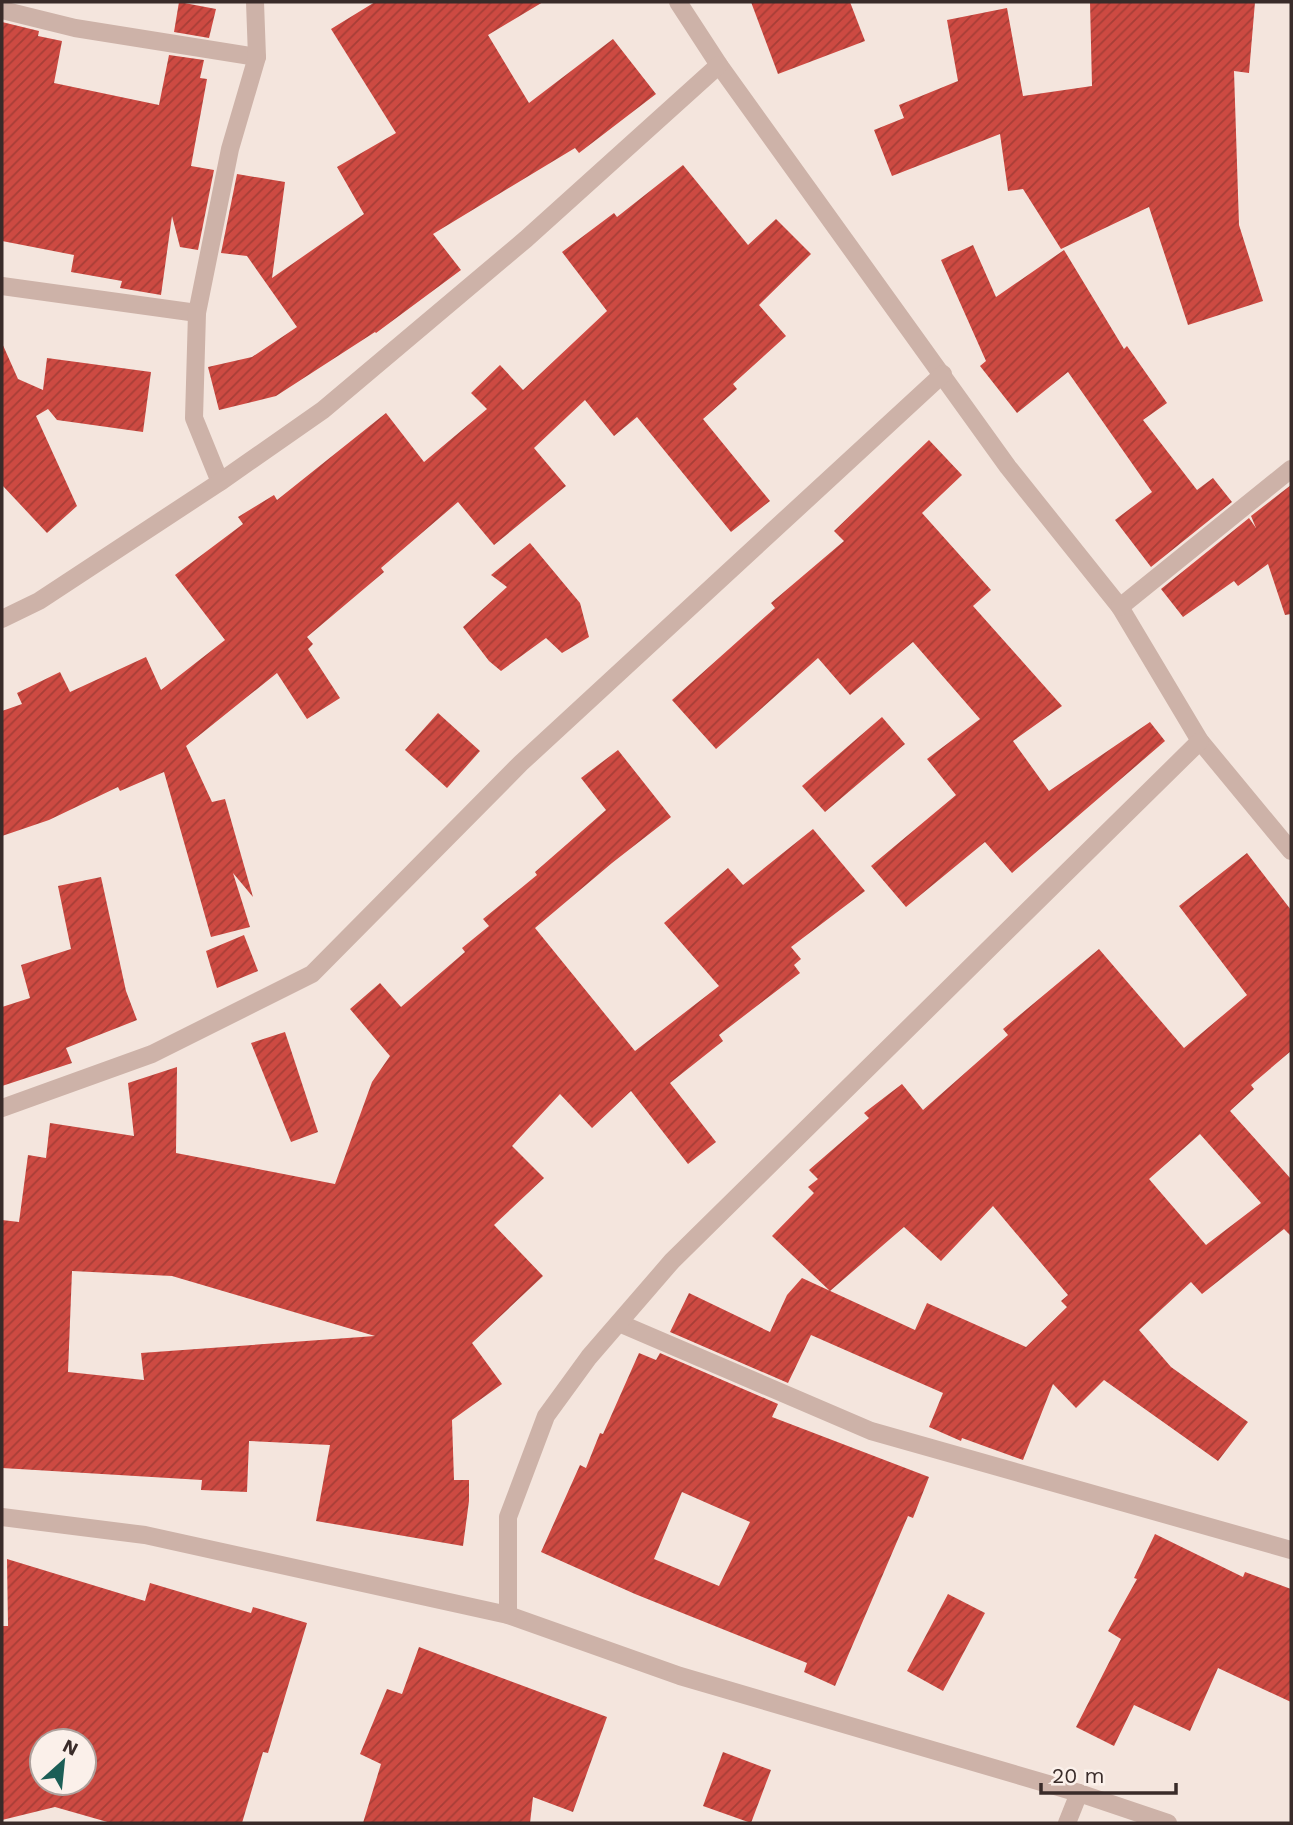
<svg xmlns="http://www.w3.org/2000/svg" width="1293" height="1825" viewBox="0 0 1293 1825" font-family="'Work Sans',sans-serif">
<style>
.building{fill:url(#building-hatch);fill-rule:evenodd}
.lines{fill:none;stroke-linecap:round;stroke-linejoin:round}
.street{stroke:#cdb2a8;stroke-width:18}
</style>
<defs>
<pattern id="building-hatch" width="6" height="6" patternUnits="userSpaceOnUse" patternTransform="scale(1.75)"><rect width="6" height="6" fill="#cd4a42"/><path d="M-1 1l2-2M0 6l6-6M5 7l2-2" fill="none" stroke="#a73e37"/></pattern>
</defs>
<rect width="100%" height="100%" fill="#f4e5dd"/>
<!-- building -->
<g class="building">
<polygon points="179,2 216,9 209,38 174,32"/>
<polygon points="375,2 543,2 488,35 529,103 613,39 656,94 579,153 575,148 433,234 461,270 376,333 375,332 276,396 219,410 208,367 252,357 297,327 247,256 221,253 237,174 285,182 272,278 364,214 337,167 396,133 331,29"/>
<polygon points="751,2 850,2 865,41 778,74"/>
<polygon points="1090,2 1255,2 1249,73 1234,71 1239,225 1263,301 1188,325 1149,207 1061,249 1023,189 1008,191 1000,134 892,176 874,130 904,118 899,105 958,81 947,20 1007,8 1023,96 1092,86"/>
<polygon points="2,22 39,31 38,36 62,41 54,83 159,105 169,55 204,60 200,78 207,79 191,166 214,170 198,250 180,247 172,216 161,295 120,288 122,281 71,272 74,255 2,241"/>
<polygon points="683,165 748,245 776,219 811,254 759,305 786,336 733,384 737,389 703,419 770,501 731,532 637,417 614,436 585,400 534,448 566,486 494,545 458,502 381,568 384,572 307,637 313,644 308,649 340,698 307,719 277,673 186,746 212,802 225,799 253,897 233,873 250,927 211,937 164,772 120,791 118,787 49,820 2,836 2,711 22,704 17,693 60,672 70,692 146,657 161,690 225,640 175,575 243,524 238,517 274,495 277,500 386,413 424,462 487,409 471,393 500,365 523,390 607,311 562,252 614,213 617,217"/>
<polygon points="973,245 996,297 1064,250 1124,349 1127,346 1167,403 1143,420 1197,490 1213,478 1232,502 1151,567 1115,520 1152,492 1068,372 1017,413 980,366 986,361 941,260"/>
<polygon points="2,343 18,379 43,390 47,358 151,372 143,432 57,420 48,409 36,416 77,506 47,533 2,485"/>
<polygon points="929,440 962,475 922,513 991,590 973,606 1062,706 1013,741 1049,791 1150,722 1165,741 1012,873 985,842 906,907 871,866 956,795 927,759 980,719 913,642 850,695 818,658 716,749 672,700 775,608 771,603 844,541 834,531"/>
<polygon points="1291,485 1291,614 1285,615 1268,564 1238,586 1234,581 1183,617 1161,589 1249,518 1256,528 1251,516"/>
<polygon points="530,543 580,603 589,637 562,653 546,638 501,671 489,661 463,627 507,587 491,575"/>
<polygon points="438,713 480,751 447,788 405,750"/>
<polygon points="882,717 905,744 825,812 802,786"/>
<path d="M618,750L671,817L612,863L535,928L635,1051L719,986L664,923L728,868L743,885L813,829L865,891L791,947L801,959L794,965L800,973L719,1035L723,1041L670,1083L716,1142L688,1164L631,1091L592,1128L560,1094L512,1146L544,1178L494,1225L543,1276L472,1343L502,1384L452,1420L454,1480H469V1501L463,1546L316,1521L330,1445L249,1441L247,1492L201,1490L202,1480L2,1468V1220L19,1222L28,1155L46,1158L50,1123L134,1136L128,1083L177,1067L176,1153L335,1184L372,1082L390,1056L350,1009L380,983L401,1007L465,952L462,948L489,926L483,919L537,875L535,872L606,810L581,778ZM72,1271L172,1276L375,1336L141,1353L144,1380L68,1372Z"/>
<path d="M1247,853L1291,910V1051L1251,1085L1254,1089L1230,1111L1291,1179V1236L1284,1229L1202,1294L1191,1282L1139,1330L1171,1367L1248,1422L1218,1461L1104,1380L1076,1408L1053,1384L1023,1460L962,1438L961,1441L929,1427L943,1393L811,1335L788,1383L670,1332L689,1293L770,1332L787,1295L802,1278L915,1330L927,1303L1026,1347L1067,1307L1061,1301L1068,1295L993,1206L941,1261L904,1227L830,1291L772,1236L814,1193L808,1187L818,1179L809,1170L869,1118L864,1113L902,1084L923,1110L1008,1035L1003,1029L1099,949L1184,1048L1247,995L1179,906ZM1200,1134L1261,1203L1206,1245L1149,1179Z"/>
<polygon points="101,877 126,991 137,1020 66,1048 72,1063 2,1086 2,1007 30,998 21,965 71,949 58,886"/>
<polygon points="244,935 258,971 217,988 206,951"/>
<polygon points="285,1032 318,1132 291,1142 251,1043"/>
<path d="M639,1353L656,1360L660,1353L778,1404L772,1417L929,1477L913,1518L908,1516L835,1686L804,1672L807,1663L635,1594L541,1552L580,1465L586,1468L600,1433L603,1434ZM682,1492L750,1522L719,1586L654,1559Z"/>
<polygon points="1155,1534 1243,1577 1245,1572 1291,1589 1291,1702 1218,1668 1190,1731 1134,1705 1114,1746 1076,1727 1121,1639 1108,1631 1137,1579 1134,1578"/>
<path d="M7,1559L145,1601L150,1583L251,1613L253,1607L307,1623L268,1753L263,1752L242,1823H111L55,1807L2,1820V1626H8ZM42,1741H84V1783H42Z"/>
<polygon points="948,1594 985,1613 943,1691 907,1671"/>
<polygon points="419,1647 607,1717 573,1812 533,1797 530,1823 363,1823 381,1764 360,1754 387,1689 402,1694"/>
<polygon points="723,1752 771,1770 751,1823 703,1806"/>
</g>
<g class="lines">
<!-- street -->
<g class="street">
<polyline points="678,2 719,65 1008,467 1120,607 1200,741 1291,851"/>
<polyline points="2,10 75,28 257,57"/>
<polyline points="2,286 197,313"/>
<polyline points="220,482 194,418 197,313 230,149 257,57 255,2"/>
<polyline points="1120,607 1291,469"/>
<polyline points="2,619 39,601 220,482 323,410 526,239 719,65"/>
<polyline points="2,1108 152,1054 312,974 521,763 943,374"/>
<polyline points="619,1323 871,1431 1291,1550"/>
<polyline points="2,1517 145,1535 508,1615 680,1676 1079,1793 1168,1823"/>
<polyline points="508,1615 508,1517 546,1416 589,1357 672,1261 1200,741"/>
<polyline points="1067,1823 1079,1793"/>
</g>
</g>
<!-- border -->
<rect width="1293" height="1825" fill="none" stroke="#392b29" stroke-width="7"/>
<!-- north arrow -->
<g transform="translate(63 1762) rotate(27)"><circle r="33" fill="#fbf0ea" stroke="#ada19d" stroke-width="2"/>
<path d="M0-5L12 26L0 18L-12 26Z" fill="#1b5e56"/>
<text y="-10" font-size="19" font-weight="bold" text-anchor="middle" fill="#392b29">N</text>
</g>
<!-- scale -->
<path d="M1041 1783v10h135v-10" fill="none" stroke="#392b29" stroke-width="3.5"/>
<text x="1052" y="1783" font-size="21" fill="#392b29" stroke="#fbf0ea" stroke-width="5" paint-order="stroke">20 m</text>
</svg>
